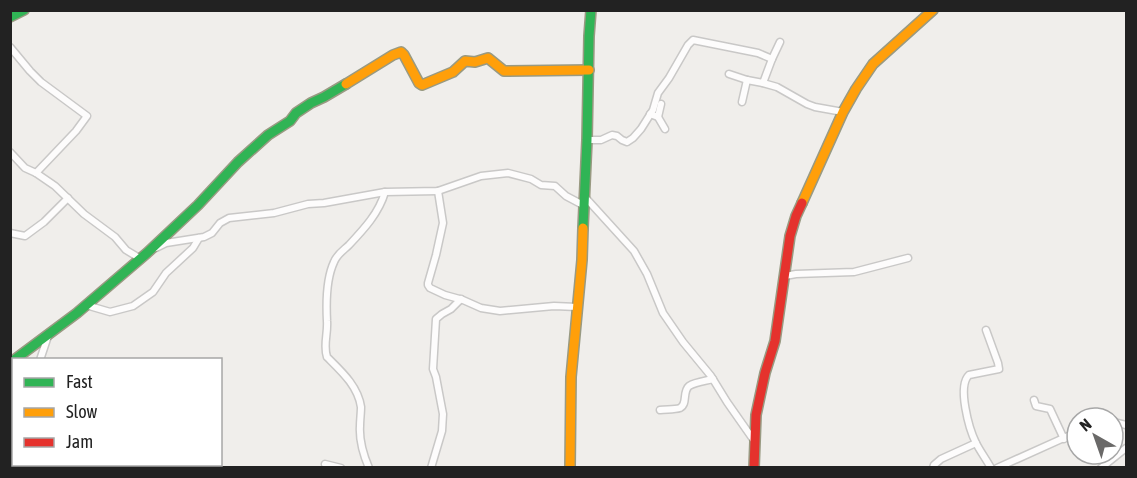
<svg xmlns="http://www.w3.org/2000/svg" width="1137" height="478" viewBox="0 0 1137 478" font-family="'Asap Condensed',sans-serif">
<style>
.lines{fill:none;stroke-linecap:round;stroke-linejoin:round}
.street-casing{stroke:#c9c8c7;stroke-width:9}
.fast-casing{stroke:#999a82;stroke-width:12}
.slow-casing{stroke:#999a82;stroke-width:12}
.jam-casing{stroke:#999a82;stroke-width:12}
.street{stroke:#fdfcfc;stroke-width:6}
.fast{stroke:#30b455;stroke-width:9}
.slow{stroke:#ff9f0a;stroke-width:9}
.jam{stroke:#e5322d;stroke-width:9}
</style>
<rect width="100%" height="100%" fill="#f0eeeb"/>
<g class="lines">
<defs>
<g id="street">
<polyline points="10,47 30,71 41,82 87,116 76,131 36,173 55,186 84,214 115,237 126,250 141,259"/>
<polyline points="729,74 747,80 763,83 777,87 807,104 815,107 843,112"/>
<polyline points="763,83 772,59 780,42"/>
<polyline points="742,102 747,80"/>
<polyline points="650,114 658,117 665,129"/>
<polyline points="658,117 661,104"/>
<polyline points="587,140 601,140 612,135 617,136 622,140 627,142 633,138 641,129 653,110 658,93 669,78 688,45 693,40 758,53 772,59"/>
<polyline points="10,152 25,168 36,173"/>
<polyline points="438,191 443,223 436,255 428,283 428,285 430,288 445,295 463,300 481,308 500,311 554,306 577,307"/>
<polyline points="584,196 634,251 647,274 663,313 683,342 711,376 727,402 755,442"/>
<polyline points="10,233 25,236 44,222 68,198"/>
<polyline points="156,248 166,243 204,237 212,233 220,223 229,218 274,213 308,204 324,203 385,192 438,191 481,176 508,173 531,179 541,185 555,186 566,196 583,205"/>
<polyline points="785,276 796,274 854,272 908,258"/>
<polyline points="86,305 110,312 133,306 153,292 166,273 193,248 199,238"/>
<path d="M986,330L998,363L999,369L969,375C957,386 969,429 976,443C980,451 986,459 991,468"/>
<polyline points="40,360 48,336"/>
<polyline points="1034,400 1036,406 1050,409 1064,439"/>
<path d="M660,410C666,409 674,410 680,408C688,404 682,392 689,386C695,382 705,381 713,379"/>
<polyline points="1113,422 1126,425"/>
<polyline points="29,464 29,468"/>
<polyline points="325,464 341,468"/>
<polyline points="154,468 155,464"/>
<path d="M369,468C363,454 359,441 360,426C360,420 361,413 361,407C358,386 341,371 327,357C323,345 328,334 327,321C326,302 326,279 334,262C337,254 344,250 349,245C364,229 379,213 385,192"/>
<polyline points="431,468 442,431 443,414 436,377 433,369 436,319 442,314 451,309 461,299"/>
<polyline points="933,468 934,465 941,459 976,443"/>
<polyline points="997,468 1077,432"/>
<polyline points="1101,468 1126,448"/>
</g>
<g id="fast">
<polyline points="10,17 24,10"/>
<polyline points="583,228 587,140 589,36 591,10"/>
<polyline points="14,360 77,313 147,253 198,205 238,162 268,135 290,121 296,113 311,103 324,97 346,84"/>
</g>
<g id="slow">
<polyline points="346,84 393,55 401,52 404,55 419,83 422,85 453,72 465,61 475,62 488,58 504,71 589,70"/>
<polyline points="802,203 843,112 856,89 873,64 933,10"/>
<polyline points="570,468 571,377 582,260 583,228"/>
</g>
<polyline id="jam" points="754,468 756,415 765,373 775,341 790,236 796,216 802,203"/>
</defs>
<!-- street casing -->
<use href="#street" class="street-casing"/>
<!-- fast casing -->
<use href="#fast" class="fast-casing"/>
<!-- slow casing -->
<use href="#slow" class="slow-casing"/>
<!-- jam casing -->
<use href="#jam" class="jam-casing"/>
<!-- street -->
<use href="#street" class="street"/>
<!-- fast -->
<use href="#fast" class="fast"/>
<!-- slow -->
<use href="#slow" class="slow"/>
<!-- jam -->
<use href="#jam" class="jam"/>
</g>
<!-- border -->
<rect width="1137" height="478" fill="none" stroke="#222222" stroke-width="24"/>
<!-- legend -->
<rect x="12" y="358" width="210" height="108" fill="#ffffff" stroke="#a7a7a7" stroke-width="1.5"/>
<rect x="24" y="378" width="30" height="9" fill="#30b455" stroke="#a7a7a7" stroke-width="1.5"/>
<text x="66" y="388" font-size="18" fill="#222222">Fast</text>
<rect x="24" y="408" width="30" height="9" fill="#ff9f0a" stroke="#a7a7a7" stroke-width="1.5"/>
<text x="66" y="418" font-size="18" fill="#222222">Slow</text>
<rect x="24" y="438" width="30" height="9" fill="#e5322d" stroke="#a7a7a7" stroke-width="1.5"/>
<text x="66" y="448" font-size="18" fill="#222222">Jam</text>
<!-- north arrow -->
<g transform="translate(1095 436) rotate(320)"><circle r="28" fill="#ffffff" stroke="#a7a7a7" stroke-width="1.5"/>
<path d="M0-4.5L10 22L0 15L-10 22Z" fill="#6a6968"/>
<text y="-9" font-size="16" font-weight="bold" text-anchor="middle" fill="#222222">N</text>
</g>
</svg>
